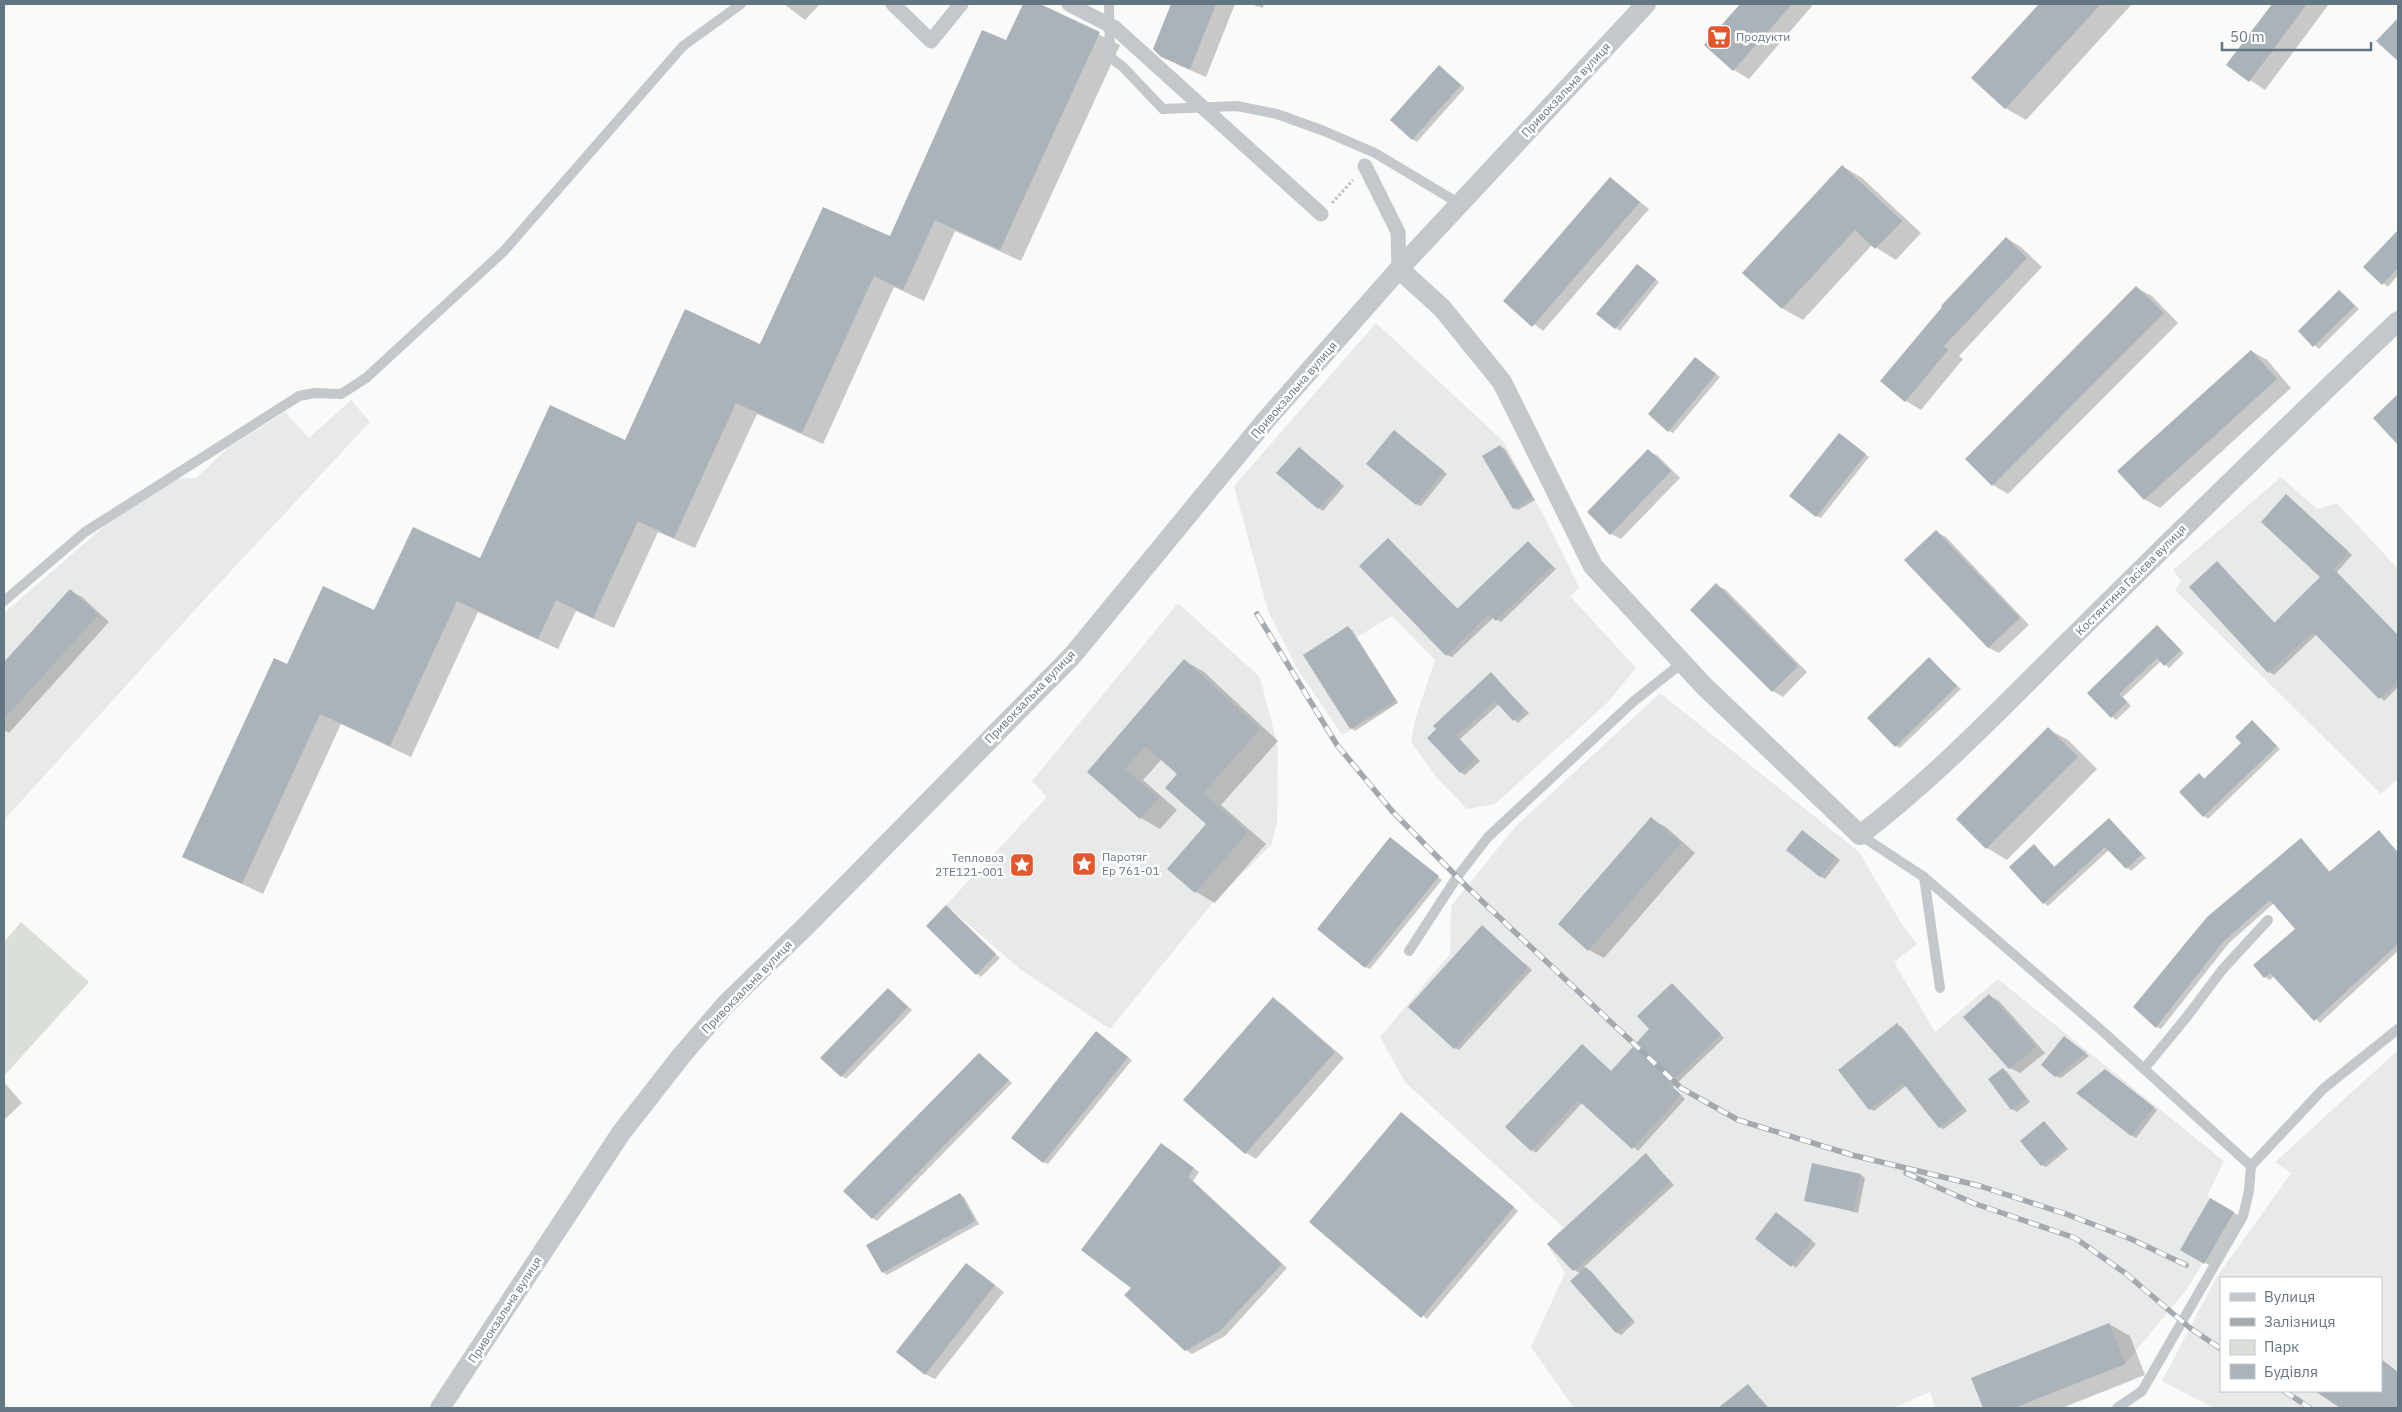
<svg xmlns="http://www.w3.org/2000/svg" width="2402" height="1412" viewBox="0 0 2402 1412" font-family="'IBM Plex Sans',sans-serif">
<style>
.built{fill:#e8e9e9;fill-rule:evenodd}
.green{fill:#dadfd7}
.shadow{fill:#0003}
.building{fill:#aab3b9}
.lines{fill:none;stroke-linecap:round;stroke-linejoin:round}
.path{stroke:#bbbfc2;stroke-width:3;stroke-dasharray:2.5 2.5;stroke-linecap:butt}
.service{stroke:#c3c8cc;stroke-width:10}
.pedestrian{stroke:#c3c8cc;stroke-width:15}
.minor{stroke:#c3c8cc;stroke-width:20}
.rail-casing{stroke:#a2aab0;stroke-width:5.5}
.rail{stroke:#fff;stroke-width:4;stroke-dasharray:11;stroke-linecap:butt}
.pedestrian-bridge{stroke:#c3c8cc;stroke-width:15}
.labels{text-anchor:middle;stroke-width:5;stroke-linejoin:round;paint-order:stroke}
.poi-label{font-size:12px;fill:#657683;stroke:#fff;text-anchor:start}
.street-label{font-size:12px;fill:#657683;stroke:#fff}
</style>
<rect width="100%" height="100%" fill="#fafaf8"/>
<!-- built -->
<g class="built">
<polygon points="1376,323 1503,441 1546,520 1579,587 1571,597 1636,668 1607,703 1495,804 1467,809 1438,779 1411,742 1415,720 1435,660 1392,616 1357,637 1398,702 1342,735 1297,668 1268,611 1234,486"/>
<polygon points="351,400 370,422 203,601 4,820 4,613 159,479 196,478 229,447 285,412 309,438"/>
<polygon points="2281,477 2317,509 2337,503 2398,569 2398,779 2381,794 2175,590 2181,581 2173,570"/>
<polygon points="1178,603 1260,677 1278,747 1277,822 1272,844 1211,905 1110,1029 1020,969 946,905 1047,797 1032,781"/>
<polygon points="1660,693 1859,852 1903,926 1917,944 1894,962 1935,1032 1998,979 2224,1161 2207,1196 2234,1212 2187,1289 2125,1364 2014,1408 1935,1408 1930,1392 1893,1408 1574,1408 1531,1347 1565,1273 1547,1244 1563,1227 1405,1082 1380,1037 1450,954 1451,906 1515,827"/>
<path d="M2398,1050V1408H2213L2162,1381L2216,1278L2291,1173L2275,1162ZM2221,1278H2381V1391H2221Z"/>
</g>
<!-- green -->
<polygon class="green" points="21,922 89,982 4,1076 4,942"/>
<!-- shadow -->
<g class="shadow">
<polygon points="784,4 820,4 805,20"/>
<polygon points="1024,4 1037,4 1120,45 1021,261 955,231 924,301 894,287 823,444 757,414 695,548 658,532 614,628 576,611 558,649 478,612 411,757 341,724 263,894 184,856 288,666 375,612 481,559 626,441 760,345 890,238 1007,41"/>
<polygon points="1172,4 1235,4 1206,77 1178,65 1154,49"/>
<polygon points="1250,4 1264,4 1263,8"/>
<polygon points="1742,4 1810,4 1812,6 1749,79 1734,70 1705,45"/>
<polygon points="2040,4 2132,4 2026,120 2005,108 1972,78"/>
<polygon points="2274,4 2329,4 2265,90 2228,65"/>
<polygon points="1440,67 1465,88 1417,142 1412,139"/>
<polygon points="1842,166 1862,178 1921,233 1896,260 1872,245 1803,320 1782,308"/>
<polygon points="1611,179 1649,209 1543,331 1505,301"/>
<polygon points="2398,233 2398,275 2388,287 2365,267"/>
<polygon points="2006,238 2021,247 2042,267 1959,356 1963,359 1921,410 1906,401"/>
<polygon points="1641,268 1659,282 1620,331 1616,328"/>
<polygon points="2137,288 2152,296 2178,323 2008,494 1993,485"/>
<polygon points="2340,291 2359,309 2319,349 2299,331"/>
<polygon points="2251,351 2267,360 2291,388 2160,508 2144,499"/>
<polygon points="1696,358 1720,377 1673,433 1669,431"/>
<polygon points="1398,434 1447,474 1421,506 1416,504"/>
<polygon points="1840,434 1869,457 1821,518 1816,516"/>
<polygon points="1500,446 1505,449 1535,500 1518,510 1514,508"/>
<polygon points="1299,448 1344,486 1323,511 1319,508"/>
<polygon points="1648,451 1658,456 1680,478 1621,539 1611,534"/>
<polygon points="2286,496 2352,555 2337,572 2398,635 2398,687 2384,701 2317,634 2274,675 2269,672 2191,587 2217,562 2275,623 2322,577"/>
<polygon points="1936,532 1946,537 2029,625 1999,653 1989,648 1906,560"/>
<polygon points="1388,539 1459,610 1528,542 1556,569 1501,622 1494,617 1452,657 1447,655"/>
<polygon points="1716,585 1726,590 1807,672 1783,697 1773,691"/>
<polygon points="70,591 82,597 109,622 9,733 4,730 4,663"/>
<polygon points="2157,627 2184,653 2169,668 2161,661 2123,697 2131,706 2116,720 2089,693"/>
<polygon points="1348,628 1352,630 1398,703 1355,731 1351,728"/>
<polygon points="1929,659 1961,689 1900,748 1896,746"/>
<polygon points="1185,661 1204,672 1278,741 1221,805 1266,844 1215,903 1196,892 1208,824 1178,774 1162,759 1143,780 1177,810 1160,829 1141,818 1089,772"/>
<polygon points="1491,674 1529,713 1518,723 1499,704 1460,739 1480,761 1465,775 1460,772 1438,729"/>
<polygon points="2252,722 2280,749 2208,819 2204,816 2199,775 2205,779 2242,743"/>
<polygon points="2048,729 2068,740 2097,769 2007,860 1987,848 1958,819"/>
<polygon points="1651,819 1666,827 1695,853 1604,958 1589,950"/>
<polygon points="2109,819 2146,858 2131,871 2110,849 2048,906 2044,903 2034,846 2056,868"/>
<polygon points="1803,831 1840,860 1825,879 1820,876"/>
<polygon points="2379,832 2398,852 2398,951 2320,1023 2274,976 2270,980 2265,977 2296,929 2274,903 2229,943 2161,1029 2157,1027 2302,840 2331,873"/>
<polygon points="1395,842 1442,880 1370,969 1366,967"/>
<polygon points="946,907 1000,958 981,977 927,926"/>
<polygon points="1482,927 1532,970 1459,1050 1455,1048"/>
<polygon points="1672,985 1724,1038 1673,1087 1685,1099 1638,1151 1583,1102 1536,1153 1532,1150 1582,1045 1612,1072 1651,1029"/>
<polygon points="888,989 912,1010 846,1079 842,1076"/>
<polygon points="1990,996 1999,1001 2045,1053 2020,1073 2010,1068"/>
<polygon points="1273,999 1283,1005 1344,1058 1256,1159 1246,1153 1185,1100"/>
<polygon points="1897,1025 1902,1027 1967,1111 1944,1129 1939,1127 1907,1085 1874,1111 1870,1109"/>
<polygon points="1101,1036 1132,1060 1048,1164 1043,1162"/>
<polygon points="2069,1040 2089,1056 2061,1078 2056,1076"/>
<polygon points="979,1054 1012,1083 877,1221 873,1218"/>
<polygon points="2003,1069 2007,1072 2030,1102 2017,1112 2012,1109 1989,1079"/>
<polygon points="2105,1070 2157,1110 2136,1138 2131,1135"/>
<polygon points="4,1082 22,1103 4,1120"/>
<polygon points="1402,1113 1518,1211 1427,1319 1310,1222"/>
<polygon points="2044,1122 2068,1149 2046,1167 2042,1165"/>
<polygon points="1168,1148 1199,1172 1193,1181 1287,1268 1225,1336 1192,1354 1186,1350 1133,1288"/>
<polygon points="1646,1155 1674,1185 1584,1267 1591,1271 1635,1322 1621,1335 1616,1332 1580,1273 1574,1270"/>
<polygon points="1861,1175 1865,1178 1858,1213 1806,1200"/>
<polygon points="960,1195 964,1197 979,1224 887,1275 883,1272"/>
<polygon points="2211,1200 2238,1215 2209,1265 2182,1250"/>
<polygon points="1781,1217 1816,1244 1796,1268 1757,1239"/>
<polygon points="967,1264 1004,1292 935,1379 925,1374"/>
<polygon points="2109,1324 2130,1336 2145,1375 2062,1408 1984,1408 1973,1379"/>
<polygon points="2381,1361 2398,1373 2398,1408 2342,1408 2318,1391 2381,1391"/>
<polygon points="1748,1385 1769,1408 1720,1408"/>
</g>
<!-- building -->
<g class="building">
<polygon points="1023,4 1040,4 1100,32 1000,250 935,220 903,290 874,276 802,433 736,403 674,538 638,521 593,618 556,600 538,639 457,601 390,746 320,714 242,884 182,857 274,658 287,664 323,586 374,610 413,527 480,558 550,405 625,440 685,309 760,344 823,207 890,236 982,30 1006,40"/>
<polygon points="1171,4 1216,4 1190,69 1161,57 1153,49"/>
<polygon points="1740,4 1792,4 1733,71 1704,45"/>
<polygon points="2039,4 2101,4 2005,109 1971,78"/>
<polygon points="2272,4 2307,4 2249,82 2226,65"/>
<polygon points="2398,18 2398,61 2376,41"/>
<polygon points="1439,65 1461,85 1412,140 1390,120"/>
<polygon points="1842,165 1902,221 1875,249 1855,230 1782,309 1742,273"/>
<polygon points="1610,177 1640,202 1532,327 1503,301"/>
<polygon points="2398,230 2398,268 2382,285 2363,267"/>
<polygon points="2006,237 2027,258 1944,346 1948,350 1905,402 1880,381 1942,307 1941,306"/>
<polygon points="1637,264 1656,279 1615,329 1596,314"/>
<polygon points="2136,286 2164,313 1992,486 1965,459"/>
<polygon points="2339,290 2355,306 2313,347 2298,331"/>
<polygon points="2251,350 2277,379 2144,500 2117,471"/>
<polygon points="1695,357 1716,374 1668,432 1648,414"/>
<polygon points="2398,394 2398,445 2373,418"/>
<polygon points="1394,430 1444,471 1416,505 1366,464"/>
<polygon points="1839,433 1866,454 1816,517 1789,496"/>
<polygon points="1500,445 1532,497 1513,509 1482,456"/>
<polygon points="1299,447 1341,483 1318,509 1276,473"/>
<polygon points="1648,449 1671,471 1610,535 1587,512"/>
<polygon points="2286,494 2349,552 2333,569 2398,636 2398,681 2379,699 2313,632 2268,673 2189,587 2217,561 2274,623 2320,577 2261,522"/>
<polygon points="1936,530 2020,618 1988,648 1904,560"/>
<polygon points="1388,538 1457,609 1528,541 1552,566 1496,621 1489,614 1446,656 1359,566"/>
<polygon points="1716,583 1798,666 1772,692 1690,610"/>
<polygon points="70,589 98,615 4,719 4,662"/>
<polygon points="2157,625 2181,650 2164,666 2157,658 2119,694 2127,702 2111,718 2087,693"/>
<polygon points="1348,626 1395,700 1350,729 1303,655"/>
<polygon points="1929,657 1957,686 1895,747 1867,718"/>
<polygon points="1184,659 1260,729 1203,793 1248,832 1195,893 1167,869 1206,824 1165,788 1177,774 1145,746 1125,769 1159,798 1140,819 1087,772"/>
<polygon points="1491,672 1525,710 1513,721 1495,701 1456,736 1476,758 1460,773 1427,738 1436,729 1433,726"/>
<polygon points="2252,720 2277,746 2203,817 2179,792 2199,773 2204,779 2241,743 2235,737"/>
<polygon points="2048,727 2078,757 1986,849 1956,819"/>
<polygon points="1651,817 1681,843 1588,951 1558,924"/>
<polygon points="2109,818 2142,854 2126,869 2105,847 2043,904 2009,867 2034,844 2054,867"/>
<polygon points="1802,830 1836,857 1820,877 1786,850"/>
<polygon points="2379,830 2398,853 2398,944 2314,1021 2270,973 2264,978 2253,965 2295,929 2270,900 2224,941 2156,1028 2133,1007 2207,917 2301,838 2329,872"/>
<polygon points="1390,837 1439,876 1365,968 1317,929"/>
<polygon points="946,905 996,954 976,975 926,926"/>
<polygon points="1482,925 1528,967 1454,1049 1408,1007"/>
<polygon points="1672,983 1721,1034 1669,1084 1681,1095 1632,1149 1578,1100 1531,1151 1505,1127 1582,1044 1611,1071 1649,1029 1637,1016"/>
<polygon points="888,988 908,1007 841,1077 820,1058"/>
<polygon points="1989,994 2036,1047 2009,1069 1963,1017"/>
<polygon points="1273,997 1335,1052 1245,1154 1183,1100"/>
<polygon points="1897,1023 1963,1108 1939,1128 1903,1083 1869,1110 1838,1070"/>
<polygon points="1096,1031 1128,1057 1043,1163 1011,1138"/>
<polygon points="2064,1036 2086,1053 2055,1077 2041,1065"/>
<polygon points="979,1053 1009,1080 872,1219 843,1191"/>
<polygon points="2003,1068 2026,1099 2011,1110 1988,1079"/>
<polygon points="2105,1069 2154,1107 2131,1136 2076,1093"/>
<polygon points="1401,1112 1514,1207 1421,1318 1309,1222"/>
<polygon points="2044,1121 2065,1146 2041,1166 2020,1141"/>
<polygon points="1161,1143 1194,1168 1188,1177 1282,1264 1220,1331 1185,1351 1124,1295 1131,1288 1081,1250"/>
<polygon points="1646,1153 1670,1182 1573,1271 1547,1244"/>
<polygon points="1812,1163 1861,1174 1853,1211 1804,1201"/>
<polygon points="960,1193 975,1221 882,1273 866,1245"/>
<polygon points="2210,1198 2234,1212 2204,1264 2180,1250"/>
<polygon points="1776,1212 1812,1240 1791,1267 1755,1239"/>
<polygon points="966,1263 995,1285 925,1375 896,1352"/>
<polygon points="1586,1267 1632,1319 1616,1333 1570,1281"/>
<polygon points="2109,1323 2125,1364 2014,1408 1983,1408 1971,1378"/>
<polygon points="2381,1359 2398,1372 2398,1408 2340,1408 2315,1391 2381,1391"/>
<polygon points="1748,1384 1767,1408 1718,1408"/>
</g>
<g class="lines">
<!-- path -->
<polyline class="path" points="1332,203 1353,180"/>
<!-- service -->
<g class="service">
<polyline points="1109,4 1110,57 1123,67 1163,109 1237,106 1277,114 1324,131 1375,153 1460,204"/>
<polyline points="4,601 85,532 299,396 314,393 341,394 366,378 504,251 683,46 741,4"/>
<polyline points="1860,835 1924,877 2100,1029 2251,1166"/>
<polyline points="1924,877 1940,988"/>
<polyline points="1409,951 1457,877 1488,837 1634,701 1682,663"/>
<polyline points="2144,1069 2189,1014 2222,970 2268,920"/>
<polyline points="2117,1408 2142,1391 2243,1216 2249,1191 2251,1166 2323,1089 2398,1029"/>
</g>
<!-- pedestrian -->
<g class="pedestrian">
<polyline points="893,4 931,41 961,4"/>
<polyline points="1365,166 1398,232 1399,269"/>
</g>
<!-- minor -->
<g class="minor">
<path d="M1399,269L1442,308L1502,382L1593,566L1704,686L1860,835C1940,774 2010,699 2081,629C2186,525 2291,422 2398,321"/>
<polyline points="440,1408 621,1133 682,1055 726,1004 806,926 1072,656 1266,420 1399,269 1646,4"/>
</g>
<defs>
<g id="rail">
<polyline points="1257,614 1337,745 1392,811 1467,887 1681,1088 1738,1120 1852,1155 1980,1186 2066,1214 2131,1239 2186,1265"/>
<polyline points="1906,1173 1973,1203 2075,1238 2125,1273 2190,1328 2221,1349"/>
<polyline points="2284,1391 2310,1408"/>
</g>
</defs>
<!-- rail casing -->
<use href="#rail" class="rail-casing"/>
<!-- rail -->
<use href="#rail" class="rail"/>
<!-- pedestrian-bridge -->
<polyline class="pedestrian-bridge" points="1069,4 1115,28 1321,214"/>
</g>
<!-- icons -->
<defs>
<symbol id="supermarket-square" viewBox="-11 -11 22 22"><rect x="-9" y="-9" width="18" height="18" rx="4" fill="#e4572e" stroke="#fff"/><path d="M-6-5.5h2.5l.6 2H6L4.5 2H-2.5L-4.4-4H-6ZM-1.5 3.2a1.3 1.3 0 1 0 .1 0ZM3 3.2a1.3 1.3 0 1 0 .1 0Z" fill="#fff"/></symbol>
<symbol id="sight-square" viewBox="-11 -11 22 22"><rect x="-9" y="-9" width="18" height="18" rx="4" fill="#e4572e" stroke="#fff"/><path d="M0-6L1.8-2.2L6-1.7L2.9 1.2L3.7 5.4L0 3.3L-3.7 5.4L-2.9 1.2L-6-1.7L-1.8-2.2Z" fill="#fff"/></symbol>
</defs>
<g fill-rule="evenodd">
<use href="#supermarket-square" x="1705" y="23" width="28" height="28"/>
<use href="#sight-square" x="1070" y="850" width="28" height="28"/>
<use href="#sight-square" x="1008" y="851" width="28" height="28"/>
</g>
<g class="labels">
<!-- poi labels -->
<g class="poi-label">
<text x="1736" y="41">Продукти</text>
<text x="1102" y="861">Паротяг<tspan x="1102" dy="14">Ер 761-01</tspan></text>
<text x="1004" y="862" text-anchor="end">Тепловоз<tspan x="1004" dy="14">2ТЕ121-001</tspan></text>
</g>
<!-- street labels -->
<g class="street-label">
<text transform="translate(1566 90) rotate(-47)" y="4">Привокзальна вулиця</text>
<text transform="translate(1294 390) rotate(-49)" y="4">Привокзальна вулиця</text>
<text transform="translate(2131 580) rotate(-45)" y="4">Костянтина Гасієва вулиця</text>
<text transform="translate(1030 697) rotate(-46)" y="4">Привокзальна вулиця</text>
<text transform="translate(747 987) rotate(-46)" y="4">Привокзальна вулиця</text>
<text transform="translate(505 1310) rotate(-57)" y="4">Привокзальна вулиця</text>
</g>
</g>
<!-- border -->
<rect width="2402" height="1412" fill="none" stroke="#657683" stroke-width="10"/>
<!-- legend -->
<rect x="2220" y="1277" width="162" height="115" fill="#ffffff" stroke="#c1c8cd"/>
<rect x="2230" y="1293" width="25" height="8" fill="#c3c8cc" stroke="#c1c8cd"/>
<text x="2264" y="1302" font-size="15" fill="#657683">Вулиця</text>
<rect x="2230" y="1318" width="25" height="8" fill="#a2aab0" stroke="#c1c8cd"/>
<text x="2264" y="1327" font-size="15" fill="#657683">Залізниця</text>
<rect x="2230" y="1340" width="25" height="15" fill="#dadfd7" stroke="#c1c8cd"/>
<text x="2264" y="1352" font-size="15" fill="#657683">Парк</text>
<rect x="2230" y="1364" width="25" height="15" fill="#aab3b9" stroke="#c1c8cd"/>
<text x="2264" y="1377" font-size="15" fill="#657683">Будівля</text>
<!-- scale -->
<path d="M2222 42v8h149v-8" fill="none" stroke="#657683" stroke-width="2.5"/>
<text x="2230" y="42" font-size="15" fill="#657683" stroke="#ffffff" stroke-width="4" paint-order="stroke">50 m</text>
</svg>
